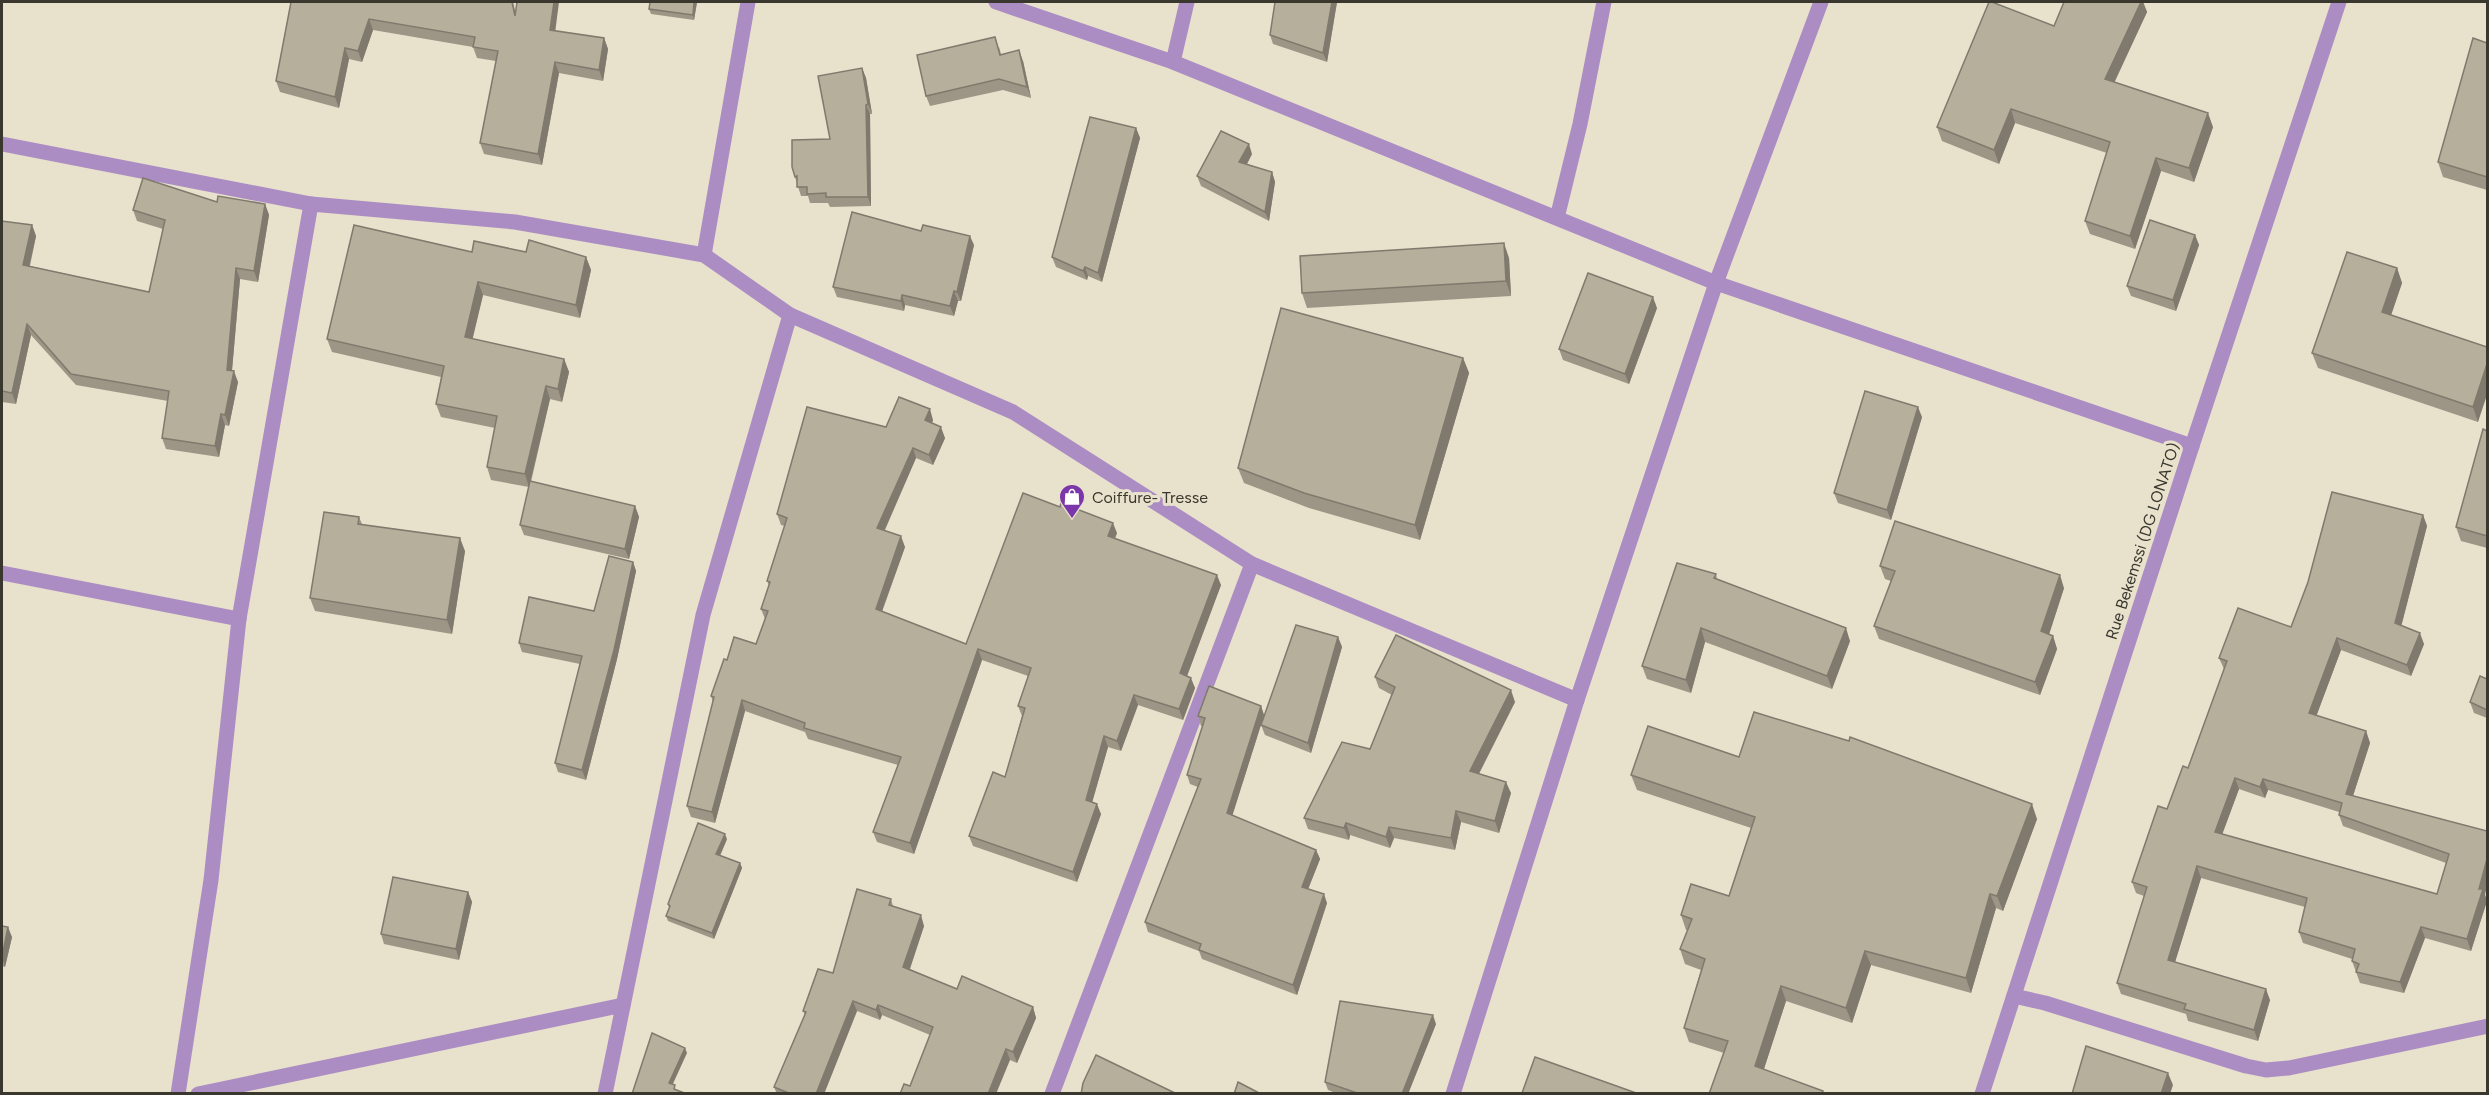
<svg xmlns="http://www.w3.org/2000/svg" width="2489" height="1095" viewBox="0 0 2489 1095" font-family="Figtree,sans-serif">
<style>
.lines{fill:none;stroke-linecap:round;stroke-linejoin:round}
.minor{stroke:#ab8dc4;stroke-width:15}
.wall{fill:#9d9686;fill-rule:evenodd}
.shaded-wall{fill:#7f7a6d}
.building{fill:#b6af9c;stroke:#7f7a6d;stroke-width:1.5;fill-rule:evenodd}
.labels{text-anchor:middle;stroke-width:6;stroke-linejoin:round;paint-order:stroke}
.poi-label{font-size:16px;fill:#3a372f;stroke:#e8e1cc;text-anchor:start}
.street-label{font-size:16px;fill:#3a372f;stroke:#e8e1cc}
</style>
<rect width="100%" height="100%" fill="#e8e1cc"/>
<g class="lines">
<!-- minor -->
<g class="minor">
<polyline points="996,2 1173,62 1716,283 2192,446"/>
<polyline points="1173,62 1187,2"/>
<polyline points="2,144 311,204 515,222 704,255 790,315 1013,412 1252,564 1577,700"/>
<polyline points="1557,218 1580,124 1604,2"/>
<polyline points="704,255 748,2"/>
<polyline points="2,573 239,619"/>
<polyline points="2014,996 2045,1003 2246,1066 2266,1070 2289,1068 2488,1026"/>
<polyline points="178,1094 211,880 239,619 311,204"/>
<polyline points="198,1094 623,1005"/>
<polyline points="605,1094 703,615 790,315"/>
<polyline points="1052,1094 1252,564"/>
<polyline points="1453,1094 1577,700 1716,283 1821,2"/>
<polyline points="1982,1094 2192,446 2339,2"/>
</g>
</g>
<!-- wall -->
<g class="wall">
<polygon points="291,2 513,2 516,13 556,31 604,38 608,49 603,81 559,73 542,165 484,154 480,143 496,61 477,58 473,47 373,30 362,62 349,59 339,108 280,92 276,81"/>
<polygon points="697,2 694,20 651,14 649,9"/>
<polygon points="1337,2 1327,62 1273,44 1270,35"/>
<polygon points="2064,2 2143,2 2147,12 2114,82 2213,127 2194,182 2161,171 2135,249 2090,234 2085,221 2107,153 2015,123 1999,164 1942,141 1937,127 2054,26"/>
<polygon points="2487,43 2487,190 2443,177 2438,162"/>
<polygon points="999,47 1001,54 1023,61 1031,98 1003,90 930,106 926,96"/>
<polygon points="862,68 866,78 872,114 870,114 871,206 830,207 828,203 810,203 808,196 801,196 795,177 830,139"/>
<polygon points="1136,128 1140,138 1102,282 1088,276 1087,280 1056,267 1052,257"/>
<polygon points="1252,154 1246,165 1272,172 1275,182 1269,221 1201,186 1197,176"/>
<polygon points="217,202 265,204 269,215 258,282 240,279 232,371 238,382 229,426 225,425 219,457 166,449 162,438 168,401 76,385 31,335 16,404 2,402 2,221 32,225 36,236 30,266 149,292 163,229 137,221 133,210"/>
<polygon points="2195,235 2199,245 2176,311 2131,296 2127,286"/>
<polygon points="974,245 961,301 958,301 954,316 905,305 904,311 837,297 833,287"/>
<polygon points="472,252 526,252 586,257 591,270 580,318 483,295 472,339 564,359 569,372 562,402 550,399 531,482 635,506 639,517 629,559 524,535 520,525 529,487 491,480 487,467 495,428 441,417 436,404 441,377 332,352 327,339"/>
<polygon points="1509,258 1511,296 1307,308 1302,293"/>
<polygon points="2397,268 2402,283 2391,315 2487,347 2478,422 2318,368 2312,353"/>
<polygon points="1657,308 1629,384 1563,360 1559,349"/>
<polygon points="1463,358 1469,373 1420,540 1309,508 1244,483 1238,468"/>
<polygon points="1922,417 1891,520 1838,503 1834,493"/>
<polygon points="933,420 932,423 945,438 933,465 916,458 885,530 905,547 882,612 966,644 1117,533 1115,538 1221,585 1187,676 1195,688 1183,720 1138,705 1121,751 1108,747 1092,802 1101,814 1077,882 973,846 969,836 1005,777 1022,716 1018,706 1028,676 982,660 914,854 877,842 873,832 898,765 808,739 805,732 745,711 715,823 691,817 687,806 713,702 711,696 727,660 756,644 765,619 761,609 769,585 767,581 785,526 781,525 777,514 886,427"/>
<polygon points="2487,431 2487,548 2461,541 2456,527"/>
<path d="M2423,515L2427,526L2401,626L2424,644L2411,676L2341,650L2316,716L2366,731L2370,743L2353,796L2487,831L2485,895L2487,901L2471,951L2425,938L2404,993L2360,983L2352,961V959L2303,943L2299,932L2305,907L2201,878L2175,962L2270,1000L2258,1041L2188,1021L2186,1014L2121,994L2117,983L2144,896L2136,893L2132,882L2188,768L2224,669L2219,658L2291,627ZM2239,789L2265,798L2268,790L2339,812V815L2343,826L2446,863L2437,894L2222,834Z"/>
<polygon points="359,517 362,524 465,551 452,634 315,611 310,598"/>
<polygon points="633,562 636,571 617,659 586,780 558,772 555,763 580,664 522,652 519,643 594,611"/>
<polygon points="1880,566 2064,588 2049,634 2053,636 2057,649 2040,695 1879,639 1874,626 1891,581 1885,579"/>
<polygon points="1716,574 1717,579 1850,641 1832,689 1705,642 1691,693 1647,679 1642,666"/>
<polygon points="1338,637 1342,647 1311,753 1265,735 1261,725 1232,816 1316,850 1320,859 1308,889 1327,903 1297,995 1202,959 1199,951 1148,932 1145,922 1198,787 1190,784 1187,775 1203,726 1201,726 1198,716 1261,706 1264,715"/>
<polygon points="1375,677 1515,702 1479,774 1511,793 1499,833 1461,822 1455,850 1394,838 1390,848 1350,835 1349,840 1308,829 1304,818 1370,749 1392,695 1379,688"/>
<polygon points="2487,679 2487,718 2474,713 2470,702"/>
<polygon points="1739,757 2037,819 2003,911 1996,908 1971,993 1871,965 1852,1023 1786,1001 1764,1069 1823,1091 1824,1094 1709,1094 1724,1053 1689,1042 1684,1028 1701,970 1685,964 1680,949 1688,930 1686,930 1681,915 1729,896 1751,828 1637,790 1631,775"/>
<polygon points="727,839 720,856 740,863 742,868 714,939 668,921 666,916 669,908 668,904"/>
<polygon points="468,892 472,902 459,960 384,944 381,934"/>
<polygon points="891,899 893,906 924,926 910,969 957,989 1033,1007 1036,1018 1017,1063 1010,1060 910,1086 930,1035 882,1015 880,1020 857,1011 824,1094 777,1094 774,1087 805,1015 803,1011"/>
<polygon points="2,926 12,937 5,967 2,966"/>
<polygon points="1436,1024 1408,1094 1338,1094 1328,1090 1325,1082"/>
</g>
<!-- shaded-wall -->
<g class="shaded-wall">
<polygon points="554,2 559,2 554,41 550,30"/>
<polygon points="694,2 697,2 694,20 693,15"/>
<polygon points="1332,2 1337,2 1327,62 1323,53"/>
<polygon points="2141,2 2143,2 2147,12 2110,92 2105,79"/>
<polygon points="369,19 373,30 362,62 358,51"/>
<polygon points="604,38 608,49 603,81 599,70"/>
<polygon points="345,48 349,59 339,108 335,97"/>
<polygon points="1019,50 1023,61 1031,98 1027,87"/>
<polygon points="555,62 559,73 542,165 538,154"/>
<polygon points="862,68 866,78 872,114 868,104"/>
<polygon points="866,105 870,114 871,206 868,197"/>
<polygon points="2011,109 2015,123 1999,164 1994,150"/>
<polygon points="2208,113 2213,127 2194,182 2189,168"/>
<polygon points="1136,128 1140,138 1102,282 1098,273"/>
<polygon points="1249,144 1252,154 1243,172 1239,162"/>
<polygon points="2156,158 2161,171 2135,249 2130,236"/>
<polygon points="1272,172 1275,182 1269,221 1265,212"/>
<polygon points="265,204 269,215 258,282 254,271"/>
<polygon points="32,225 36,236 27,276 23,265"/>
<polygon points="2195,235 2199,245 2176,311 2173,300"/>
<polygon points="970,236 974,245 961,301 957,292"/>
<polygon points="1504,243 1509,258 1511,296 1506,281"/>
<polygon points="586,257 591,270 580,318 576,305"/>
<polygon points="1085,267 1088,276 1087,280 1083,271"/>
<polygon points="236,268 240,279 231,381 227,370"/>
<polygon points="2397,268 2402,283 2387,327 2382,312"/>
<polygon points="478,282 483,295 470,350 465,337"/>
<polygon points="954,291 958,301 954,316 950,306"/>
<polygon points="902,295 905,305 904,311 901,301"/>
<polygon points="1653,297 1657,308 1629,384 1625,374"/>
<polygon points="27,324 31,335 16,404 12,393"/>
<polygon points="1463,358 1469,373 1420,540 1415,525"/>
<polygon points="564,359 569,372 562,402 558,389"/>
<polygon points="2487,364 2487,395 2478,422 2473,407"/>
<polygon points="234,371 238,382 229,426 225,415"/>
<polygon points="546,386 550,399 529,487 525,474"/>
<polygon points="1918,407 1922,417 1891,520 1887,510"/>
<polygon points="930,409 933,420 929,430 925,420"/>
<polygon points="221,414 225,425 219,457 215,446"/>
<polygon points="941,427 945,438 933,465 929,455"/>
<polygon points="913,448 916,458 881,538 877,528"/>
<polygon points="635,506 639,517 629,559 625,549"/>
<polygon points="2423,515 2427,526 2399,635 2395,623"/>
<polygon points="1113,523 1117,533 1112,546 1108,536"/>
<polygon points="901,536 905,547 879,619 876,609"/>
<polygon points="460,538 465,551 452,634 447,620"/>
<polygon points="633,562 636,571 617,659 586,780 582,770"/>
<polygon points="1217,575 1221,585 1184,684 1180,673"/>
<polygon points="2060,575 2064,588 2046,644 2041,631"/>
<polygon points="1701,628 1705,642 1691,693 1686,680"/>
<polygon points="1846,628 1850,641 1832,689 1827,676"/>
<polygon points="2420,633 2424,644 2411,676 2407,665"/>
<polygon points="2053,636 2057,649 2040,695 2035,682"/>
<polygon points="1338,637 1342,647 1311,753 1308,743"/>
<polygon points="2337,638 2341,650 2313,725 2309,713"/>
<polygon points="978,649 982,660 914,854 910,843"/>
<polygon points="1191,678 1195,688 1183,720 1179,709"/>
<polygon points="1511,690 1515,702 1474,783 1470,771"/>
<polygon points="1134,695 1138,705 1121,751 1117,741"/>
<polygon points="742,700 745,711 715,823 712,812"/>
<polygon points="1261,706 1264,715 1230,823 1227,813"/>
<polygon points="2366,731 2370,743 2350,805 2346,794"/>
<polygon points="1104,736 1108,747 1090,810 1086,800"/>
<polygon points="2235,778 2239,789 2219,843 2215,832"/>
<polygon points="2263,779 2268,790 2265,798 2260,787"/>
<polygon points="1506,782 1511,793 1499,833 1495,821"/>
<polygon points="1097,804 1101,814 1077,882 1073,872"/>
<polygon points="2032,804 2037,819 2003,911 1997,896"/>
<polygon points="1456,811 1461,822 1455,850 1451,838"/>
<polygon points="1346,823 1350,835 1349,840 1344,828"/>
<polygon points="1389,827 1394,838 1390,848 1386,837"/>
<polygon points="725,834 727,839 718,860 716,854"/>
<polygon points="1316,850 1320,859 1305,897 1302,887"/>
<polygon points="2487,859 2487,885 2485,895 2487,901 2471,951 2467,939"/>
<polygon points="740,863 742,868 714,939 712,933"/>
<polygon points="2197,866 2201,878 2172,972 2168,960"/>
<polygon points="468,892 472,902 459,960 456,949"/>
<polygon points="1324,894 1327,903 1297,995 1293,985"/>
<polygon points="1990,894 1996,908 1971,993 1966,978"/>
<polygon points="921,915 924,926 907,977 903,967"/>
<polygon points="8,927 12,937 5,967 2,957"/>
<polygon points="2421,927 2425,938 2404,993 2400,982"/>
<polygon points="1865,951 1871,965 1852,1023 1846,1008"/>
<polygon points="1781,986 1786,1001 1760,1081 1755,1066"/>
<polygon points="2266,989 2270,1000 2258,1041 2254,1030"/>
<polygon points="853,1001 857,1011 824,1094 816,1094"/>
<polygon points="878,1005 882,1015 880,1020 876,1010"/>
<polygon points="1033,1007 1036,1018 1017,1063 1013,1052"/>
<polygon points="1433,1015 1436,1024 1408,1094 1402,1094"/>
<polygon points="685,1048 687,1053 671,1088 669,1083"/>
<polygon points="1006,1049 1010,1060 996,1094 988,1094"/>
<polygon points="2168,1073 2173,1085 2170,1094 2161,1094"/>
</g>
<!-- building -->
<g class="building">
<polygon points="291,2 512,2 515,16 517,2 554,2 550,30 604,38 599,70 555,62 538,154 480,143 498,51 473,47 475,37 369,19 358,51 345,48 335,97 276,81"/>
<polygon points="650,2 694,2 693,15 649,9"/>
<polygon points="1275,2 1332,2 1323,53 1270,35"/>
<polygon points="1989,2 1992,2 2054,26 2064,2 2141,2 2105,79 2208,113 2189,168 2156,158 2130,236 2085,221 2110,142 2011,109 1994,150 1937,127"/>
<polygon points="995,37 1000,55 1019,50 1027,87 999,79 926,96 917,55"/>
<polygon points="2473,38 2487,43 2487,177 2438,162"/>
<polygon points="862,68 868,104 866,105 868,197 826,197 826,193 807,194 807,187 797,187 797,176 795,177 792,167 792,140 830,139 818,76"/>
<polygon points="1090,117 1136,128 1098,273 1085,267 1083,271 1052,257"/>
<polygon points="1221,131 1249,144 1239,162 1272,172 1265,212 1197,176"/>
<polygon points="143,178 217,202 218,196 265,204 254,271 236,268 227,370 234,371 225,415 221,414 215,446 162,438 169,391 71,374 27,324 12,393 2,391 2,221 32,225 23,265 149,292 165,220 133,210"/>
<polygon points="852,212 921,231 923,225 970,236 957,292 954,291 950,306 902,295 901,301 833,287"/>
<polygon points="2150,220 2195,235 2173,300 2127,286"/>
<polygon points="354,225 472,252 474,241 526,252 529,240 586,257 576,305 478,282 465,337 564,359 558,389 546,386 525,474 487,467 497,416 436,404 444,366 327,339"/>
<polygon points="1504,243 1506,281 1302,293 1300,256"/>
<polygon points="2347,252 2397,268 2382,312 2487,347 2487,364 2473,407 2312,353"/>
<polygon points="1588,273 1653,297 1625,374 1559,349"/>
<polygon points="1281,308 1463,358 1415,525 1304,493 1238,468"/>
<polygon points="1865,391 1918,407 1887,510 1834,493"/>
<polygon points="899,397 930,409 925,420 941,427 929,455 913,448 877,528 901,536 876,609 966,644 1023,493 1060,507 1061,503 1113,523 1108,536 1217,575 1180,673 1191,678 1179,709 1134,695 1117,741 1104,736 1086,800 1097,804 1073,872 969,836 993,772 1005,777 1025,708 1018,706 1031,668 978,649 910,843 873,832 901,757 804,728 805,723 742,700 712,812 687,806 714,697 711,696 724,659 727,660 734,637 756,644 768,611 761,609 770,582 767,581 787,518 777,514 807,407 886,427"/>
<polygon points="2483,429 2487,431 2487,536 2456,527"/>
<polygon points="530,481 635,506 625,549 520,525"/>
<path d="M2332,492L2423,515L2395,623L2420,633L2407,665L2337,638L2309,713L2366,731L2346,794L2487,831V859L2479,889H2483L2467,939L2421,927L2400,982L2356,972L2359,964L2352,961L2355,949L2299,932L2307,898L2197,866L2168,960L2266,989L2254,1030L2184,1009L2186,1004L2117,983L2147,887L2132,882L2158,806L2167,809L2183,766L2188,768L2227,661L2219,658L2238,608L2291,627L2308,582ZM2235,778L2260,787L2263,779L2342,803L2339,815L2449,854L2437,894L2215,832Z"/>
<polygon points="324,512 359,517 358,524 460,538 447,620 310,598"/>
<polygon points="1895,521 2060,575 2041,631 2053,636 2035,682 1874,626 1895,571 1880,566"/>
<polygon points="609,556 633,562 614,650 582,770 555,763 582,656 519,643 529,597 594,611"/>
<polygon points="1677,563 1716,574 1714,578 1846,628 1827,676 1701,628 1686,680 1642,666"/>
<polygon points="1296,625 1338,637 1308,743 1261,725"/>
<polygon points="1396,635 1511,690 1470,771 1506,782 1495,821 1456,811 1451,838 1389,827 1386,837 1346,823 1344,828 1304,818 1342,742 1370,749 1395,687 1375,677"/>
<polygon points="2480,676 2487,679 2487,710 2470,702"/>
<polygon points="1209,686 1261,706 1227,813 1316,850 1302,887 1324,894 1293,985 1199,950 1201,944 1145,922 1201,779 1187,775 1205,718 1198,716"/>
<polygon points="1754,712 1849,741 1850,737 2032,804 1997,896 1990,894 1966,978 1865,951 1846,1008 1781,986 1755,1066 1823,1091 1822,1094 1709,1094 1728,1041 1684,1028 1705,959 1680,949 1692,919 1681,915 1691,884 1729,896 1755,817 1631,775 1648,726 1739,757"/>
<polygon points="698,823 725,834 716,854 740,863 712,933 666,916 670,906 668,904"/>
<polygon points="393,877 468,892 456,949 381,934"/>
<polygon points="857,889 891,899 889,905 921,915 903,967 957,989 962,976 1033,1007 1013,1052 1006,1049 988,1094 900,1094 904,1084 910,1086 933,1027 878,1005 876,1010 853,1001 816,1094 791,1094 774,1087 806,1012 803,1011 818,969 833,973"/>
<polygon points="2,926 8,927 2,957"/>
<polygon points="1340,1001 1433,1015 1402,1094 1360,1094 1325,1082"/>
<polygon points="652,1033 685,1048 669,1083 675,1085 674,1089 687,1094 632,1094"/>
<polygon points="2086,1046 2168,1073 2161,1094 2072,1094"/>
<polygon points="1096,1055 1177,1094 1081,1094 1083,1083"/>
<polygon points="1535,1057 1639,1094 1522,1093"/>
<polygon points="1238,1082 1261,1094 1234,1094"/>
</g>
<!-- icons -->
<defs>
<symbol id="shop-pin" viewBox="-11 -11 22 30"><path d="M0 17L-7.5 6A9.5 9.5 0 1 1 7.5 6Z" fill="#7b36a9" stroke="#e8e1cc"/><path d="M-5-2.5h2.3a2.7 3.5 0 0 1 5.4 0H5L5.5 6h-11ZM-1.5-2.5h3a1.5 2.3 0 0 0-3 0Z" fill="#fff"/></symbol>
</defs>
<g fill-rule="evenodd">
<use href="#shop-pin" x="1057" y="482" width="30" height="40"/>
</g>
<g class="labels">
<!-- poi labels -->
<g class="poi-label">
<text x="1092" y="503">Coiffure- Tresse</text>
</g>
<!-- street labels -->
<g class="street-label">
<text transform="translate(2142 541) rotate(-72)" y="6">Rue Bekemssi (DG LONATO)</text>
</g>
</g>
<!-- border -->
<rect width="2489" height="1095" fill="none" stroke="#3a372f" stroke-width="6"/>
</svg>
